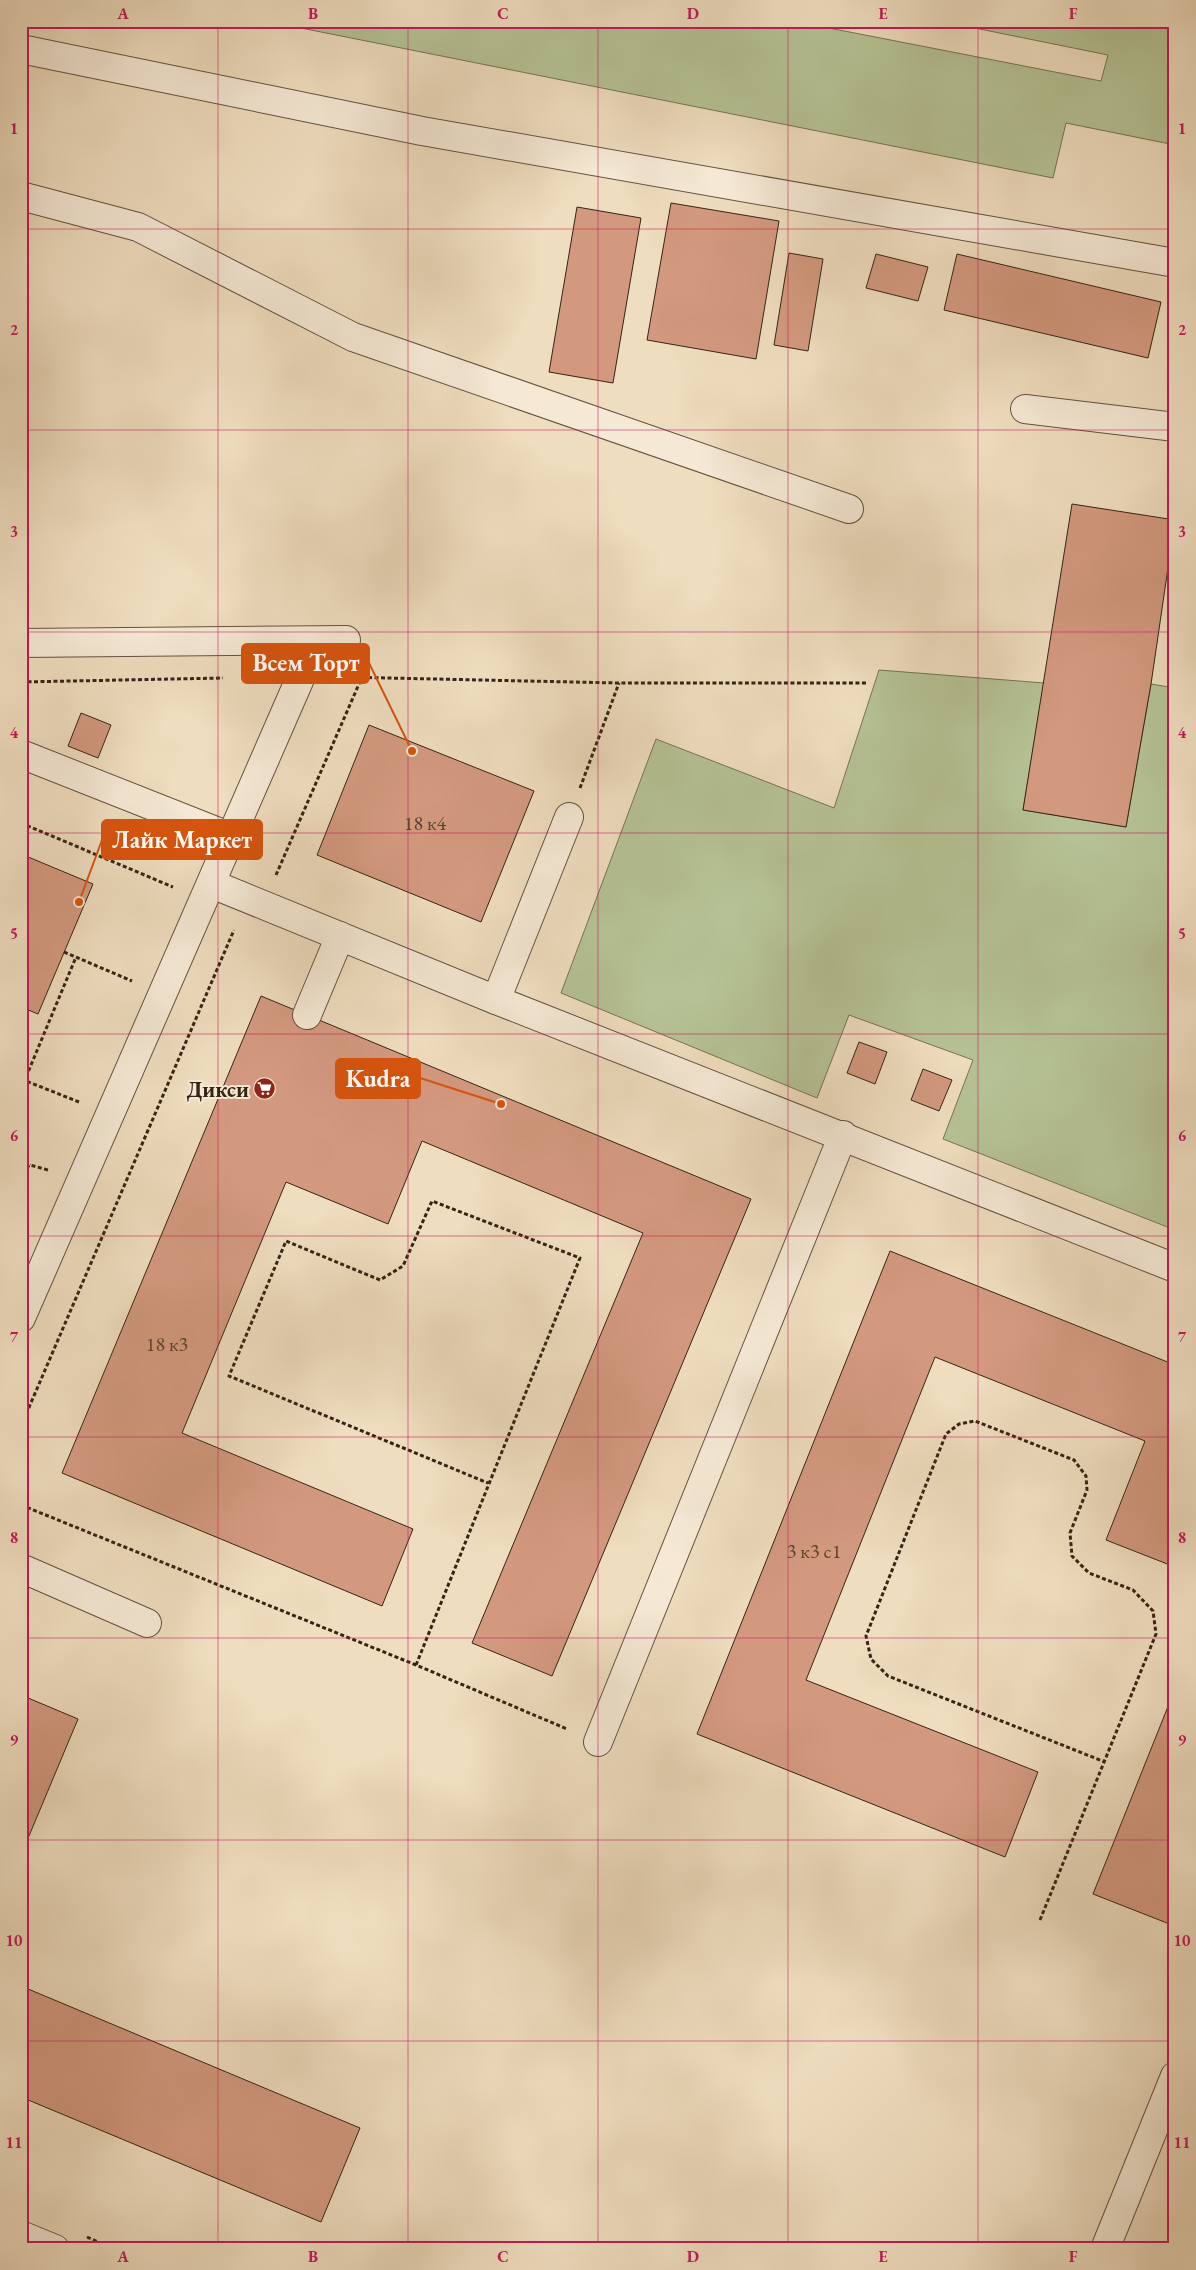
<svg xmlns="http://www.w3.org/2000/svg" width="1196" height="2270" viewBox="0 0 1196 2270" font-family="'EB Garamond',serif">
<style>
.green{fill:#b5c295;stroke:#757354}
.building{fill:#d3997f;stroke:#352414}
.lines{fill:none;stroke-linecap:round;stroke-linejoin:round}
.minor-casing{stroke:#64523f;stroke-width:30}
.path{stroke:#352414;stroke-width:3;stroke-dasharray:4 2.5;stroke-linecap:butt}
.minor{stroke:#f5e9d5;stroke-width:28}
.grid{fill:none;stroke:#c2185b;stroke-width:1;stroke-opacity:0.55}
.labels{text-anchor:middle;stroke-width:4;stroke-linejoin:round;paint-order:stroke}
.number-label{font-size:20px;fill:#5c412f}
.poi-label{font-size:22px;font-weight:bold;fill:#352414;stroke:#f5e9d5;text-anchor:end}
.leader{fill:none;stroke:#d6540d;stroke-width:2}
.callout-dot{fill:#d6540d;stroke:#f5e9d5;stroke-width:2}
.callout{fill:#d6540d;stroke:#d6540d;stroke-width:2}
.callout-label{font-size:24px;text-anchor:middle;font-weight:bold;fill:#fff}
.neatline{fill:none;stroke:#c2185b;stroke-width:2}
.grid-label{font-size:16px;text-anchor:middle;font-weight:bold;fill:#c2185b}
</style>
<rect width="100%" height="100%" fill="#efddbf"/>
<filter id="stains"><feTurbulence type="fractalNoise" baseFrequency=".004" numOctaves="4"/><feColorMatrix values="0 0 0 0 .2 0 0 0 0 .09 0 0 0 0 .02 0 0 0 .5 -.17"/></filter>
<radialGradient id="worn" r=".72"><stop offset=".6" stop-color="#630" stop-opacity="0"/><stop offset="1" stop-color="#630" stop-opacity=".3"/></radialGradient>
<!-- green -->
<g class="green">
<polygon points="266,21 793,21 1101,81 1108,55 940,21 1175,21 1175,145 1066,123 1053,178"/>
<polygon points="879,670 1044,683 1023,810 1126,827 1151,684 1175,688 1175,1230 943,1139 973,1060 849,1015 817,1098 561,993 656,739 834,808"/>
</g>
<!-- building -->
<g class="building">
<polygon points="671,203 779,221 756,359 647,340"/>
<polygon points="577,207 641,218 613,383 549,372"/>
<polygon points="789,253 823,259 808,351 774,345"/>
<polygon points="876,254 928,267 918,301 866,288"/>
<polygon points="957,254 1161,302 1148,358 944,310"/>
<polygon points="1072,504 1175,520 1151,684 1126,827 1023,810"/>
<polygon points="81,713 111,725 98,758 68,746"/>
<polygon points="369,725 534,791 481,922 317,855"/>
<polygon points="21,854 93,884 38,1014 21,1007"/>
<polygon points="261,996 751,1199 552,1676 472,1643 643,1233 422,1141 388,1224 286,1182 182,1433 413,1529 382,1606 62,1473"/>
<polygon points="859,1042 887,1052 875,1084 847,1073"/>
<polygon points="923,1069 952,1080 939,1111 911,1100"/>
<polygon points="890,1251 1175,1365 1175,1567 1106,1540 1145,1441 935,1357 806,1680 1038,1772 1005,1857 697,1734"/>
<polygon points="1175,1689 1175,1919 1172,1925 1093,1894"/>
<polygon points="21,1695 78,1719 21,1855"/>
<polygon points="21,1986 360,2128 321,2222 21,2097"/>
</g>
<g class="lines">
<defs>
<g id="minor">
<polyline points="21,49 422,131 1175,263"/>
<polyline points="21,196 138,227 353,337 849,509"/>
<polyline points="1025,409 1175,427"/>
<polyline points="21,643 346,640"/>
<polyline points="21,754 231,837"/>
<polyline points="212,884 496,1000 1175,1268"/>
<polyline points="496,1000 569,817"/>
<polyline points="307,1015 340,936"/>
<polyline points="21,1318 316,642"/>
<polyline points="21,1568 147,1623"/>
<polyline points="598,1742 843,1135"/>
<polyline points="21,2235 55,2249"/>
<polyline points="1105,2249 1175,2076"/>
</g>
</defs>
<!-- minor casing -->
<use href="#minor" class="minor-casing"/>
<!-- path -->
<g class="path">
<polyline points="342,677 619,683 867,683"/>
<polyline points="21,682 223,678"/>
<polyline points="580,788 619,683"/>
<polyline points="21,823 173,887"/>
<polyline points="276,875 362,677"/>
<polyline points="64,952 132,981"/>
<polyline points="21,1079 79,1102"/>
<polyline points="21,1089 76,957"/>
<polyline points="21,1155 30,1165"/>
<polyline points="21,1172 30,1165 48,1170"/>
<polyline points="21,1426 234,930"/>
<polyline points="21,1505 416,1665 567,1729"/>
<polyline points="416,1665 580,1258 432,1201 403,1266 380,1280 286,1241 229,1376 488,1483"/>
<polyline points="1040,1920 1156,1634 1153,1611 1133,1590 1089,1573 1072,1556 1070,1533 1087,1490 1086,1476 1074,1460 975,1421 959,1424 946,1434 866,1636 871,1659 888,1676 1105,1762"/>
<polyline points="87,2237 114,2249"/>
</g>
<!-- minor -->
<use href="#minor" class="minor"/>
</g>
<!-- grid -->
<path class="grid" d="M218,21V2249M408,21V2249M598,21V2249M788,21V2249M978,21V2249M21,229H1175M21,430H1175M21,632H1175M21,833H1175M21,1034H1175M21,1236H1175M21,1437H1175M21,1638H1175M21,1840H1175M21,2041H1175"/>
<!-- icons -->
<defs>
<symbol id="supermarket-disc" viewBox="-11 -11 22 22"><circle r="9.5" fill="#8f2418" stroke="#f5e9d5"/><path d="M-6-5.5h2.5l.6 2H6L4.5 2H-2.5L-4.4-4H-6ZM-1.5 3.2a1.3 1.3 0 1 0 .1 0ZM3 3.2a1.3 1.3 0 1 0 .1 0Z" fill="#fff"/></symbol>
</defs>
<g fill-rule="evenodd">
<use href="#supermarket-disc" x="252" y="1076" width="25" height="25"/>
</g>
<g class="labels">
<!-- number labels -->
<g class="number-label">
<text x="425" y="830">18 к4</text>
<text x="167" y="1351">18 к3</text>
<text x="814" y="1558">3 к3 с1</text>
</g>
<!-- poi labels -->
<g class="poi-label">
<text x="249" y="1097">Дикси</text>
</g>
</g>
<!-- callouts -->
<path class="leader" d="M412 751L369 663M79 902L102 840M501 1104L420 1078"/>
<g class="callout-dot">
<circle cx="412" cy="751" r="5"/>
<circle cx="79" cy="902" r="5"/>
<circle cx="501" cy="1104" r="5"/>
</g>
<g class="callout">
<rect x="242" y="644" width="127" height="39" rx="5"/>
<rect x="102" y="820" width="160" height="39" rx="5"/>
<rect x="336" y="1059" width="84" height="39" rx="5"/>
</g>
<g class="callout-label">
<text x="306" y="671">Всем Торт</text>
<text x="182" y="848">Лайк Маркет</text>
<text x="378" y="1087">Kudra</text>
</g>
<!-- margin -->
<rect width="1196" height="2270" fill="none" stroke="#efddbf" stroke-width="55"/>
<rect x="28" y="28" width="1140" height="2214" class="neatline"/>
<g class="grid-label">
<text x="123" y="19">A</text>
<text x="313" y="19">B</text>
<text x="503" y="19">C</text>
<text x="693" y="19">D</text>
<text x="883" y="19">E</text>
<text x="1073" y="19">F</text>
<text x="14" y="134">1</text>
<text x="1182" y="134">1</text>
<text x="14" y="335">2</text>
<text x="1182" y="335">2</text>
<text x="14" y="537">3</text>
<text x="1182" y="537">3</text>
<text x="14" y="738">4</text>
<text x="1182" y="738">4</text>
<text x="14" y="939">5</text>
<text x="1182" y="939">5</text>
<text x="14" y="1141">6</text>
<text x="1182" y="1141">6</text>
<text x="14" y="1342">7</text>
<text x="1182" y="1342">7</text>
<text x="14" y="1543">8</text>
<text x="1182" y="1543">8</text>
<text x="14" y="1745">9</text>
<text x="1182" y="1745">9</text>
<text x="14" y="1946">10</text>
<text x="1182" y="1946">10</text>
<text x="14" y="2148">11</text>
<text x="1182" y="2148">11</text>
<text x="123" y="2262">A</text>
<text x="313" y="2262">B</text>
<text x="503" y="2262">C</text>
<text x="693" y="2262">D</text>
<text x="883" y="2262">E</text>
<text x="1073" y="2262">F</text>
</g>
<rect width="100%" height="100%" filter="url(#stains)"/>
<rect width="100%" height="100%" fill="url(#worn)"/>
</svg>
